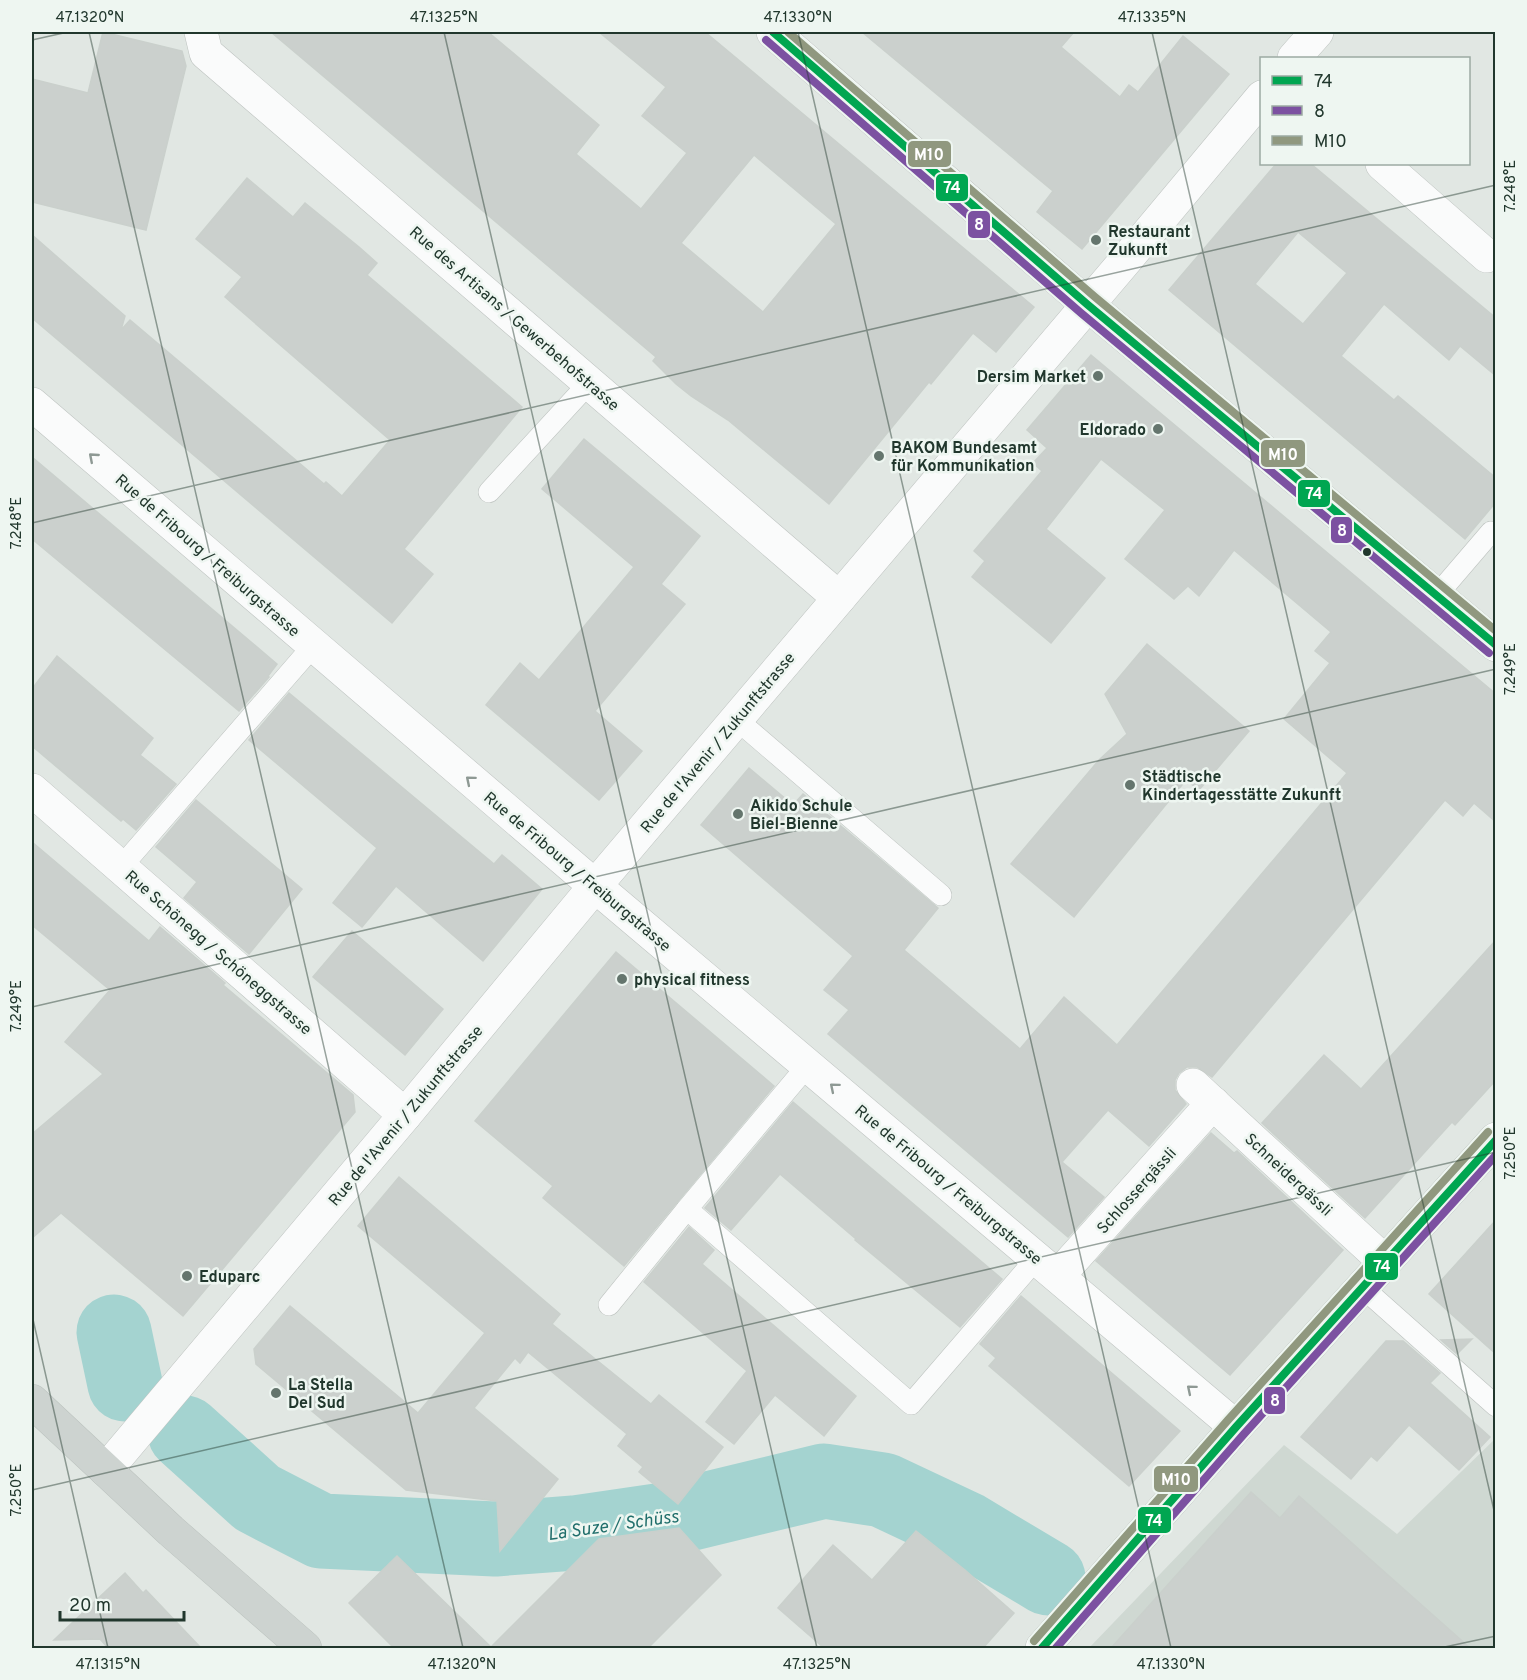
<svg xmlns="http://www.w3.org/2000/svg" width="1527" height="1680" viewBox="0 0 1527 1680" font-family="Overpass,sans-serif">
<style>
.built{fill:#cfd8d2}
.lines{fill:none;stroke-linecap:round;stroke-linejoin:round}
.river{stroke:#a4d3d0;stroke-width:75}
.building{fill:#cbd0cd;stroke:#cad0cc;stroke-width:1.5;fill-rule:evenodd}
.service-casing{stroke:#bec3c0;stroke-width:22}
.minor-casing{stroke:#bec3c0;stroke-width:34}
.tertiary-casing{stroke:#bec3c0;stroke-width:34}
.secondary-casing{stroke:#bec4c0;stroke-width:34}
.primary-casing{stroke:#bcc3bf;stroke-width:34}
.service{stroke:#fafbfb;stroke-width:21}
.minor{stroke:#fafbfb;stroke-width:33}
.tertiary{stroke:#fafbfb;stroke-width:33}
.secondary{stroke:#fafbfb;stroke-width:33}
.primary{stroke:#cdd3d0;stroke-width:33}
.bus-1-casing{stroke:#eef6f1;stroke-width:12}
.bus-2-casing{stroke:#eef6f1;stroke-width:12}
.bus-3-casing{stroke:#eef6f1;stroke-width:12}
.bus-1{stroke:#00a651;stroke-width:8}
.bus-2{stroke:#7c51a1;stroke-width:8}
.bus-3{stroke:#90987f;stroke-width:8}
.oneway{stroke:#8e9994}
.ticks{fill:none;stroke:#21372d;stroke-width:1.5;stroke-opacity:0.45}
.poi-dot{fill:#64756d;stroke:#eef6f1;stroke-width:2}
.bus-dot{fill:#21372d;stroke:#eef6f1;stroke-width:2}
.labels{text-anchor:middle;stroke-width:5;stroke-linejoin:round;paint-order:stroke}
.poi-label{font-size:16px;font-weight:bold;fill:#21372d;stroke:#eef6f1;text-anchor:start}
.street-label{font-size:16px;fill:#21372d;stroke:#eef6f1}
.water-label{font-size:18px;font-style:italic;fill:#206e6b;stroke:#eef6f1}
.line-badge{stroke:#eef6f1;stroke-width:2}
.badge-label{font-size:16px;text-anchor:middle;font-weight:bold;fill:#fff}
.neatline{fill:none;stroke:#21372d;stroke-width:2}
.ticks-label{font-size:15px;text-anchor:middle;fill:#21372d}
</style>
<rect width="100%" height="100%" fill="#e1e7e3"/>
<!-- built -->
<polygon class="built" points="1495,1439 1495,1648 1089,1648 1284,1445 1397,1534"/>
<g class="lines">
<!-- river -->
<g class="river">
<polyline points="114,1332 125,1384"/>
<polyline points="185,1433 257,1498 321,1531 495,1539 574,1533 663,1520 824,1481 883,1490 966,1529 1048,1578"/>
</g>
</g>
<!-- building -->
<g class="building">
<polygon points="103,32 182,51 186,66 146,230 32,202 32,79 88,93"/>
<path d="M271,32H488L599,125L576,154L641,209L687,153L642,116L666,87L599,32H705L1034,307L996,352L973,333L931,384L929,382L829,504L728,420L691,396L676,384L653,361L656,357ZM754,155L836,224L763,312L681,243Z"/>
<polygon points="862,32 1074,32 1061,47 1120,97 1129,85 1138,92 1183,36 1229,74 1082,249 1037,212 1053,191"/>
<path d="M1276,164H1311L1496,318V376L1460,346L1449,360L1384,304L1341,356L1394,400L1398,396L1496,478V502L1465,539L1169,290ZM1298,232L1347,273L1303,324L1255,284Z"/>
<polygon points="247,178 293,217 305,203 359,247 377,263 367,275 522,407 404,549 433,574 392,623 32,318 32,235 125,316 121,330 130,320 324,484 326,482 342,496 390,440 225,297 242,277 196,239"/>
<polygon points="1091,355 1496,694 1496,822 1474,803 1463,816 1445,800 1212,1077 1197,1067 1187,1067 1179,1073 1175,1080 1175,1090 1186,1104 1149,1146 1108,1110 1062,1162 1104,1197 1068,1237 828,1034 849,1010 824,990 853,956 701,825 749,768 793,805 803,794 938,908 904,950 1020,1049 1064,997 1117,1045 1347,773 1284,719 1330,663 1315,651 1331,632 1234,550 1199,596 1188,586 1174,599 1125,559 1165,510 1101,459 1046,529 1105,578 1051,643 972,577 985,561 974,551 1042,471 1033,463 1047,448 1027,430"/>
<polygon points="584,439 700,536 661,584 685,604 595,711 642,751 599,800 486,705 520,663 539,680 634,567 542,489"/>
<polygon points="32,457 277,664 268,676 269,677 239,711 32,539"/>
<polygon points="1147,644 1249,731 1199,790 1186,780 1074,917 1011,864 1099,760 1127,734 1105,694"/>
<polygon points="57,656 153,738 140,755 176,784 136,830 123,819 121,821 32,746 32,689"/>
<polygon points="289,693 494,864 502,855 542,889 483,961 396,886 362,927 333,903 377,848 249,740"/>
<polygon points="196,800 302,889 249,954 184,898 197,882 156,847"/>
<polygon points="32,842 149,941 160,927 225,983 223,985 353,1095 355,1112 183,1316 61,1213 32,1238 32,1134 103,1074 65,1042 110,990 32,925"/>
<polygon points="352,931 443,1009 405,1055 313,977"/>
<polygon points="1496,940 1496,1080 1455,1125 1452,1122 1365,1218 1262,1123 1324,1055 1361,1089"/>
<polygon points="616,952 774,1086 624,1266 543,1198 553,1186 475,1121"/>
<polygon points="793,1102 1002,1279 960,1327 855,1240 856,1239 780,1174 731,1230 705,1208"/>
<polygon points="1211,1133 1234,1153 1237,1151 1343,1250 1230,1375 1096,1261"/>
<polygon points="399,1177 560,1314 552,1324 651,1404 659,1395 723,1447 678,1504 639,1472 643,1467 618,1446 627,1434 528,1352 520,1363 515,1358 474,1408 558,1479 500,1551 497,1501 406,1490 256,1364 254,1349 290,1306 418,1413 485,1333 358,1226"/>
<polygon points="1496,1220 1496,1354 1429,1294"/>
<polygon points="689,1227 714,1250 702,1264 856,1396 824,1436 775,1395 734,1444 706,1422 747,1371 644,1282"/>
<polygon points="1021,1296 1180,1431 1129,1486 989,1366 996,1358 980,1344"/>
<polygon points="1472,1339 1457,1354 1441,1340"/>
<polygon points="1386,1341 1403,1341 1440,1373 1430,1383 1490,1437 1459,1470 1409,1425 1377,1461 1371,1456 1351,1479 1301,1437"/>
<polygon points="1251,1492 1280,1518 1299,1496 1470,1648 1111,1648"/>
<polygon points="679,1528 721,1575 648,1648 394,1648 349,1603 397,1556 491,1647 599,1539"/>
<polygon points="916,1531 965,1570 1014,1613 983,1648 824,1648 778,1608 833,1545 872,1580"/>
<polygon points="125,1573 143,1593 146,1590 201,1648 108,1648 100,1639 54,1640"/>
</g>
<g class="lines">
<defs>
<g id="service">
<polyline points="489,492 590,382"/>
<polyline points="1437,595 1491,532"/>
<polyline points="736,719 941,895"/>
<polyline points="121,867 313,646"/>
<polyline points="808,1065 687,1209 911,1404 1036,1259"/>
<polyline points="1362,1287 1496,1406"/>
<polyline points="609,1305 687,1209"/>
</g>
<g id="minor">
<polyline points="201,32 206,53 839,598"/>
<polyline points="1294,58 1317,32"/>
<polyline points="1382,164 1487,256"/>
<polyline points="32,404 595,886 1236,1427"/>
<polyline points="32,790 405,1115"/>
<polyline points="1193,1085 1385,1262"/>
<polyline points="1058,1276 1213,1103"/>
<polyline points="106,1470 405,1115 595,886 1125,261 1262,97"/>
</g>
<polyline id="tertiary" points="773,32 1088,305 1496,645"/>
<polyline id="secondary" points="1042,1648 1236,1427 1496,1139"/>
<polyline id="primary" points="32,1401 171,1531 305,1648"/>
</defs>
<!-- service casing -->
<use href="#service" class="service-casing"/>
<!-- minor casing -->
<use href="#minor" class="minor-casing"/>
<!-- tertiary casing -->
<use href="#tertiary" class="tertiary-casing"/>
<!-- secondary casing -->
<use href="#secondary" class="secondary-casing"/>
<!-- primary casing -->
<use href="#primary" class="primary-casing"/>
<!-- service -->
<use href="#service" class="service"/>
<!-- minor -->
<use href="#minor" class="minor"/>
<!-- tertiary -->
<use href="#tertiary" class="tertiary"/>
<!-- secondary -->
<use href="#secondary" class="secondary"/>
<!-- primary -->
<use href="#primary" class="primary"/>
<defs>
<g id="bus-1">
<polyline points="773,32 1088,305 1496,645"/>
<polyline points="1042,1648 1236,1427 1496,1140"/>
</g>
<g id="bus-2">
<polyline points="766,40 1081,313 1489,653"/>
<polyline points="1056,1648 1244,1434 1496,1155"/>
</g>
<g id="bus-3">
<polyline points="788,32 1095,297 1496,631"/>
<polyline points="1034,1641 1228,1420 1488,1132"/>
</g>
</defs>
<!-- bus-1 casing -->
<use href="#bus-1" class="bus-1-casing"/>
<!-- bus-2 casing -->
<use href="#bus-2" class="bus-2-casing"/>
<!-- bus-3 casing -->
<use href="#bus-3" class="bus-3-casing"/>
<!-- bus-1 -->
<use href="#bus-1" class="bus-1"/>
<!-- bus-2 -->
<use href="#bus-2" class="bus-2"/>
<!-- bus-3 -->
<use href="#bus-3" class="bus-3"/>
</g>
<!-- one-way arrows -->
<defs><path id="oneway-chevron" d="M-2-3.5L2.5 0L-2 3.5" fill="none" stroke-width="1.6" stroke-linecap="round" stroke-linejoin="round" transform="scale(1.5)"/></defs>
<g class="oneway">
<use href="#oneway-chevron" transform="translate(93 457) rotate(-139)"/>
<use href="#oneway-chevron" transform="translate(470 780) rotate(-140)"/>
<use href="#oneway-chevron" transform="translate(834 1087) rotate(-140)"/>
<use href="#oneway-chevron" transform="translate(1191 1389) rotate(-140)"/>
</g>
<!-- ticks -->
<path class="ticks" d="M89,32L463,1648M444,32L817,1648M798,32L1171,1648M1152,32L1496,1519M32,40L68,32M32,523L1496,185M32,1007L1496,669M32,1315L108,1648M32,1490L1496,1152M1440,1648L1496,1636"/>
<!-- markers -->
<g class="poi-dot">
<circle cx="1096" cy="240" r="6"/>
<circle cx="1098" cy="376" r="6"/>
<circle cx="1158" cy="429" r="6"/>
<circle cx="879" cy="456" r="6"/>
<circle cx="1130" cy="785" r="6"/>
<circle cx="738" cy="814" r="6"/>
<circle cx="622" cy="979" r="6"/>
<circle cx="187" cy="1276" r="6"/>
<circle cx="276" cy="1393" r="6"/>
</g>
<circle class="bus-dot" cx="1367" cy="552" r="5"/>
<g class="labels">
<!-- poi labels -->
<g class="poi-label">
<text x="1108" y="237">Restaurant<tspan x="1108" dy="18">Zukunft</tspan></text>
<text x="1086" y="382" text-anchor="end">Dersim Market</text>
<text x="1146" y="435" text-anchor="end">Eldorado</text>
<text x="891" y="453">BAKOM Bundesamt<tspan x="891" dy="18">für Kommunikation</tspan></text>
<text x="1142" y="782">Städtische<tspan x="1142" dy="18">Kindertagesstätte Zukunft</tspan></text>
<text x="750" y="811">Aikido Schule<tspan x="750" dy="18">Biel-Bienne</tspan></text>
<text x="634" y="985">physical fitness</text>
<text x="199" y="1282">Eduparc</text>
<text x="288" y="1390">La Stella<tspan x="288" dy="18">Del Sud</tspan></text>
</g>
<!-- street labels -->
<g class="street-label">
<text transform="translate(515 318) rotate(41)" y="6">Rue des Artisans / Gewerbehofstrasse</text>
<text transform="translate(208 555) rotate(41)" y="6">Rue de Fribourg / Freiburgstrasse</text>
<text transform="translate(717 742) rotate(-50)" y="6">Rue de l'Avenir / Zukunftstrasse</text>
<text transform="translate(578 871) rotate(40)" y="6">Rue de Fribourg / Freiburgstrasse</text>
<text transform="translate(219 952) rotate(41)" y="6">Rue Schönegg / Schöneggstrasse</text>
<text transform="translate(405 1115) rotate(-50)" y="6">Rue de l'Avenir / Zukunftstrasse</text>
<text transform="translate(1289 1174) rotate(43)" y="6">Schneidergässli</text>
<text transform="translate(949 1184) rotate(40)" y="6">Rue de Fribourg / Freiburgstrasse</text>
<text transform="translate(1136 1190) rotate(-48)" y="6">Schlossergässli</text>
</g>
<!-- water labels -->
<g class="water-label">
<text transform="translate(613 1525) rotate(-8)" y="6">La Suze / Schüss</text>
</g>
</g>
<g class="line-badge">
<rect x="907" y="140" width="45" height="28" rx="6" fill="#90987f"/>
<rect x="935" y="173" width="34" height="29" rx="6" fill="#00a651"/>
<rect x="967" y="210" width="24" height="29" rx="6" fill="#7c51a1"/>
<rect x="1260" y="439" width="46" height="29" rx="6" fill="#90987f"/>
<rect x="1297" y="479" width="34" height="29" rx="6" fill="#00a651"/>
<rect x="1330" y="516" width="23" height="28" rx="6" fill="#7c51a1"/>
<rect x="1364" y="1252" width="35" height="29" rx="6" fill="#00a651"/>
<rect x="1263" y="1386" width="23" height="29" rx="6" fill="#7c51a1"/>
<rect x="1153" y="1465" width="46" height="28" rx="6" fill="#90987f"/>
<rect x="1137" y="1506" width="35" height="28" rx="6" fill="#00a651"/>
</g>
<g class="badge-label">
<text x="929" y="160">M10</text>
<text x="952" y="193">74</text>
<text x="979" y="230">8</text>
<text x="1283" y="460">M10</text>
<text x="1314" y="499">74</text>
<text x="1342" y="536">8</text>
<text x="1382" y="1272">74</text>
<text x="1275" y="1406">8</text>
<text x="1176" y="1485">M10</text>
<text x="1154" y="1526">74</text>
</g>
<!-- border -->
<rect width="1527" height="1680" fill="none" stroke="#eef6f1" stroke-width="66"/>
<!-- legend -->
<rect x="1260" y="57" width="210" height="108" fill="#eef6f1" stroke="#9caaa3" stroke-width="1.5"/>
<rect x="1272" y="76" width="30" height="9" fill="#00a651" stroke="#9caaa3" stroke-width="1.5"/>
<text x="1314" y="87" font-size="18" fill="#21372d">74</text>
<rect x="1272" y="106" width="30" height="9" fill="#7c51a1" stroke="#9caaa3" stroke-width="1.5"/>
<text x="1314" y="117" font-size="18" fill="#21372d">8</text>
<rect x="1272" y="136" width="30" height="9" fill="#90987f" stroke="#9caaa3" stroke-width="1.5"/>
<text x="1314" y="147" font-size="18" fill="#21372d">M10</text>
<!-- scale -->
<path d="M60 1611v9h124v-9" fill="none" stroke="#21372d" stroke-width="3"/>
<text x="69" y="1611" font-size="18" fill="#21372d" stroke="#eef6f1" stroke-width="4.5" paint-order="stroke">20 m</text>
<rect x="33" y="33" width="1461" height="1614" class="neatline"/>
<g class="ticks-label">
<text x="90" y="22">47.1320°N</text>
<text x="444" y="22">47.1325°N</text>
<text x="798" y="22">47.1330°N</text>
<text x="1152" y="22">47.1335°N</text>
<text transform="translate(1510 186) rotate(-90)" y="5">7.248°E</text>
<text transform="translate(16 523) rotate(-90)" y="5">7.248°E</text>
<text transform="translate(1510 669) rotate(-90)" y="5">7.249°E</text>
<text transform="translate(16 1006) rotate(-90)" y="5">7.249°E</text>
<text transform="translate(1510 1153) rotate(-90)" y="5">7.250°E</text>
<text transform="translate(16 1490) rotate(-90)" y="5">7.250°E</text>
<text x="108" y="1669">47.1315°N</text>
<text x="462" y="1669">47.1320°N</text>
<text x="817" y="1669">47.1325°N</text>
<text x="1171" y="1669">47.1330°N</text>
</g>
</svg>
